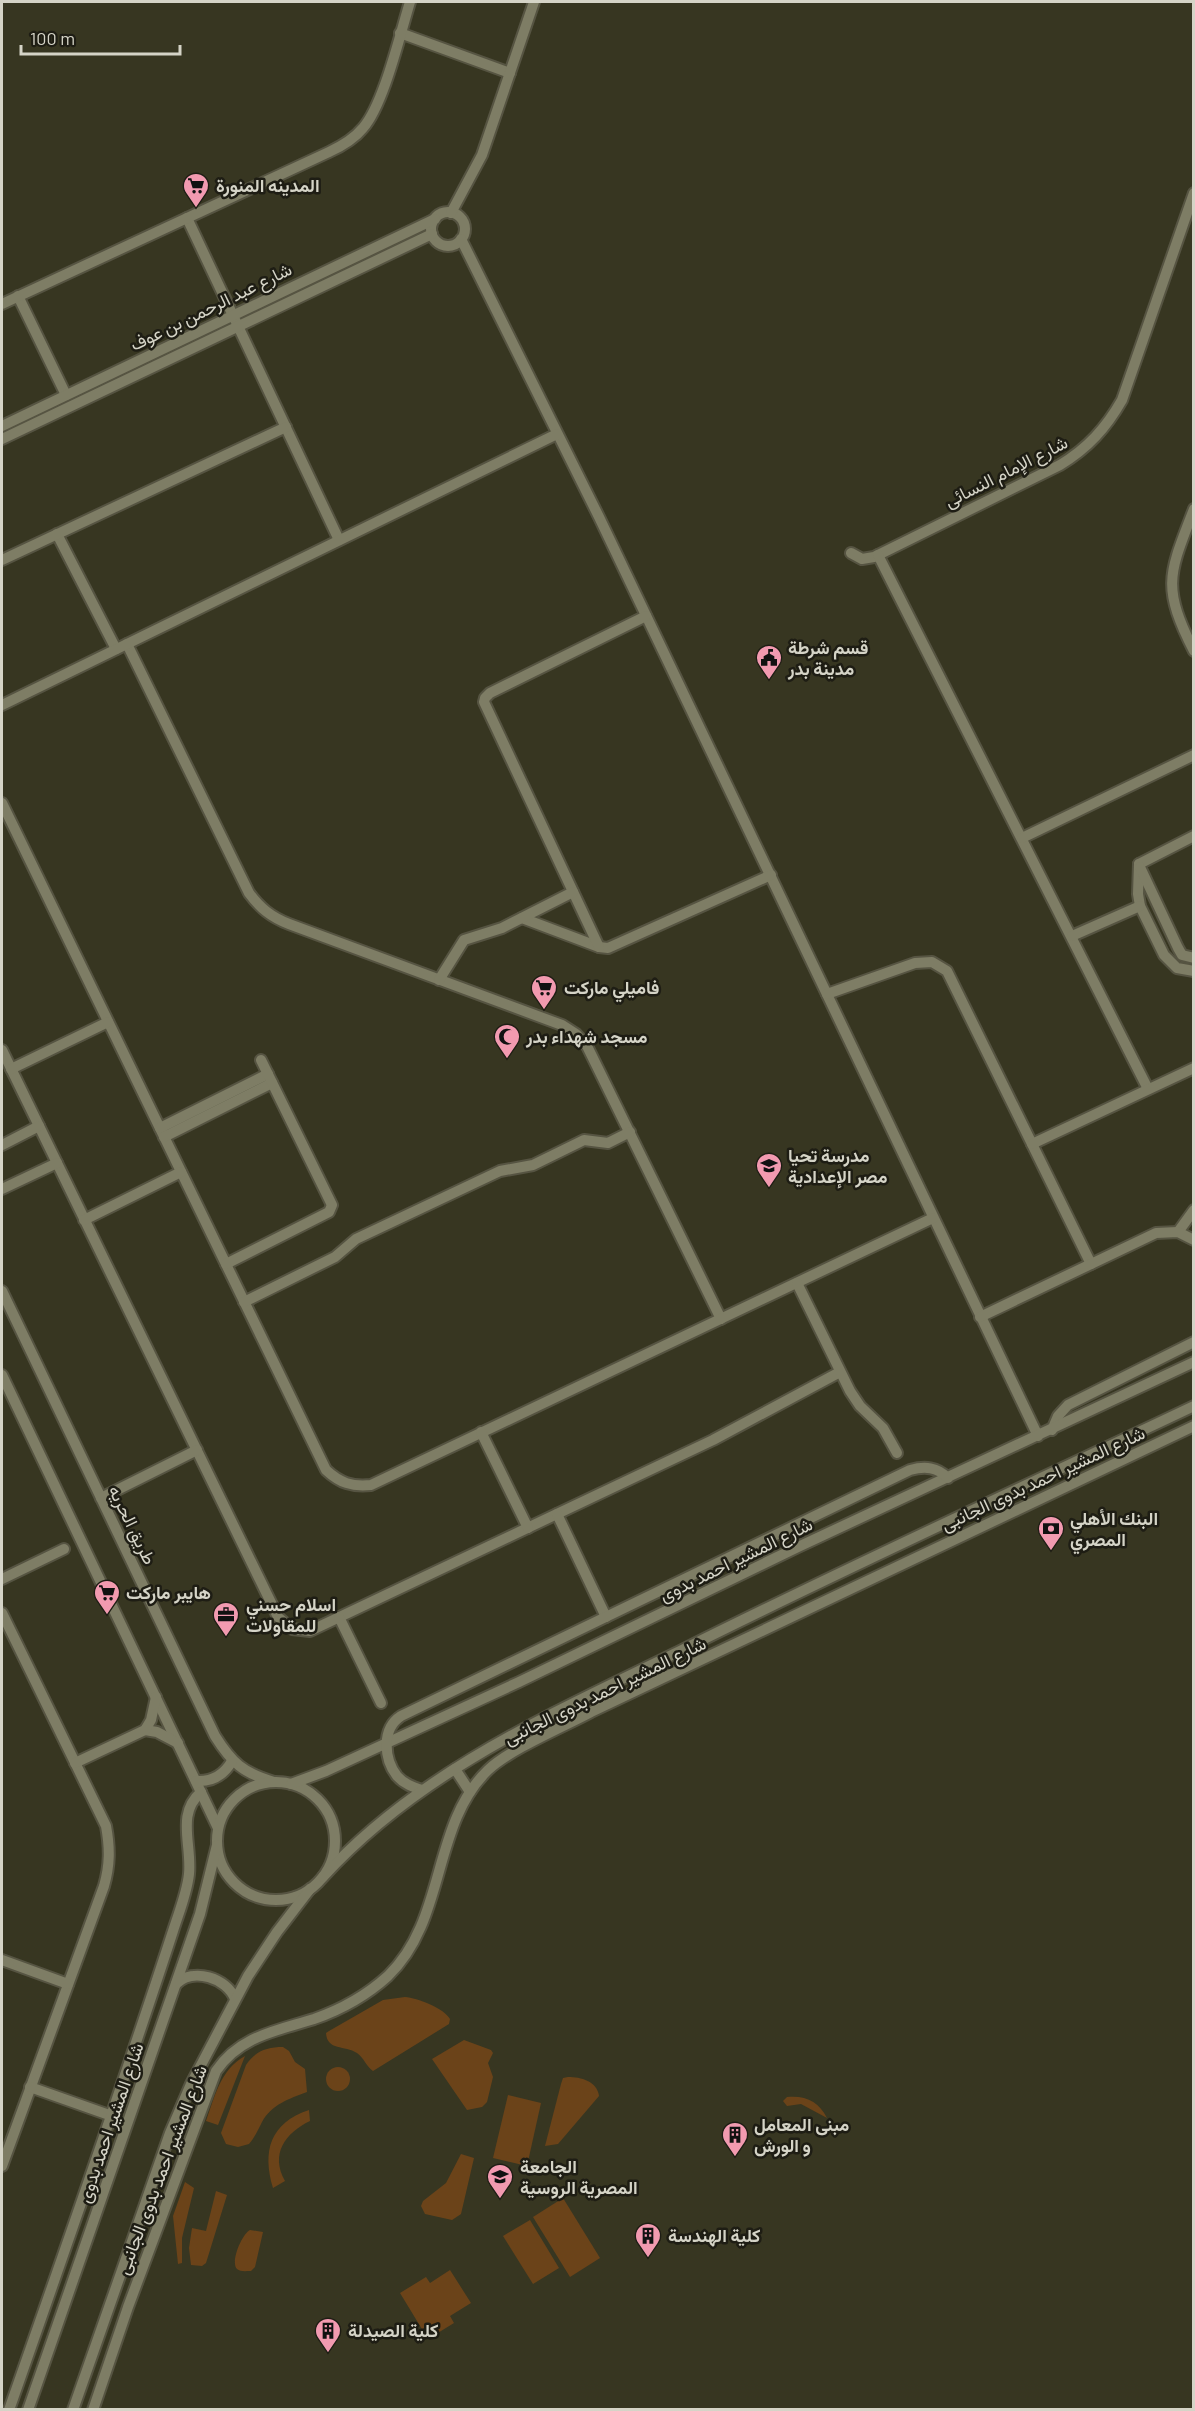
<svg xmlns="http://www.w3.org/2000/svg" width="1195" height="2411" viewBox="0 0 1195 2411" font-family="Barlow,Vazirmatn,sans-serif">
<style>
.green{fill:#6b4319}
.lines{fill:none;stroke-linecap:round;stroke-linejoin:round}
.minor-casing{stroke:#565442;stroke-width:14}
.minor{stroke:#7e7d65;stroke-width:10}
.labels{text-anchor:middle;stroke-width:5;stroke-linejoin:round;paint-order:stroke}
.poi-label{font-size:18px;font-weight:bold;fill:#d5d4c7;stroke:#1e1d14;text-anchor:start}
.street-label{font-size:18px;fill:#d5d4c7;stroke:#1e1d14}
</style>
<rect width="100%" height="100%" fill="#373621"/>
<!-- green -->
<g class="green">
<path d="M405,1997C417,1998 444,2008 450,2019L449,2024L373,2071C366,2066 364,2058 357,2053C345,2045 327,2051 326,2033L329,2031L383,2000Z"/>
<polygon points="464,2040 491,2050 493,2053 488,2063 493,2077 487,2102 482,2107 467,2110 432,2059"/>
<path d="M283,2047L289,2051L295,2062L305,2069L307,2092C289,2099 272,2104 262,2122C258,2130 255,2137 249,2144L238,2147L226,2144L221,2133L246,2065C255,2051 267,2047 283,2047Z"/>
<path d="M245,2056L218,2125L206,2121C215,2096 220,2070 245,2056Z"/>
<circle cx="338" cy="2079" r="12"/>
<path d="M568,2077C581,2077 597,2081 599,2096L558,2144L545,2146L561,2084L563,2078Z"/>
<polygon points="508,2095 541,2103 527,2166 493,2158"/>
<path d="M787,2097C806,2095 819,2102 827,2118L801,2104L787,2106L783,2101Z"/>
<path d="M309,2110L310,2121C285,2133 270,2154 285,2181L273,2188C262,2151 270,2123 309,2110Z"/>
<polygon points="461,2154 474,2158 461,2214 452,2220 425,2214 421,2206 423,2201 446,2183"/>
<polygon points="185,2182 194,2188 182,2238 182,2263 178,2264 173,2216"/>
<polygon points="216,2191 227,2195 206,2263 202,2266 191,2265 189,2248 192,2228 206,2231"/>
<polygon points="563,2198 600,2258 570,2277 533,2217"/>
<polygon points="530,2220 559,2268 533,2284 503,2236"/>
<path d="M250,2230L263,2232L255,2267L251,2271C246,2271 240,2272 237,2269C230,2262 242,2234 250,2230Z"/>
<polygon points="450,2270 471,2303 450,2316 454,2323 428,2339 400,2293 426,2277 430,2283"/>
</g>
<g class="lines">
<defs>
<g id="minor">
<polyline points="400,33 510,73"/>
<circle cx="448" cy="229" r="17"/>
<polyline points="451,213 482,155 534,2"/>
<polyline points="187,218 339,540"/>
<polyline points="461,239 599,517 1038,1436"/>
<polyline points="18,296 66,395"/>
<path d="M2,304L329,152C342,146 354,139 363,128C384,104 400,34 410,2"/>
<polyline points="2,426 435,219"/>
<polyline points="2,439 432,234"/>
<path d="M1194,509C1169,574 1161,586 1194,651"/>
<polyline points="57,534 116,649"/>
<path d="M851,553L862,559L874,557L1060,465C1088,448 1106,428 1122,400L1194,193"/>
<polyline points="878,555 1148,1089"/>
<polyline points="2,560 286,427"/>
<path d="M127,644L249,893C260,908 271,917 289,924L562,1025L576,1034L587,1046L721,1319"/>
<polyline points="2,705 557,434"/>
<path d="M2,803L326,1470C340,1483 352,1487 371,1485L933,1218"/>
<polyline points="1022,838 1194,755"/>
<polyline points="1139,864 1138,894 1140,906 1164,955 1177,968 1194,971"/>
<polyline points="1139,864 1194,836"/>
<polyline points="1140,867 1178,948 1182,955 1194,958"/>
<polyline points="522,918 599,947 608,948 771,875"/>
<polyline points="1072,936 1140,906"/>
<polyline points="599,947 484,702 485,698 490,693 646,616"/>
<polyline points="439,980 464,940 502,928 573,892"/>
<polyline points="827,994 915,963 932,962 947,971 1091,1264"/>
<polyline points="2,1050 278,1617 292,1629 310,1631 713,1440 840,1372"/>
<polyline points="11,1069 108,1022"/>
<polyline points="160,1128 268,1074"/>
<polyline points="164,1137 272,1083"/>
<polyline points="1032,1144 1194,1068"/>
<polyline points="2,1145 39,1126"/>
<polyline points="2,1189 57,1163"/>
<polyline points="84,1220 181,1172"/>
<polyline points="1178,1232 1194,1210"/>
<polyline points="226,1264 329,1212 332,1205 261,1060"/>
<polyline points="797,1283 850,1391 860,1406 883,1428 897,1453"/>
<path d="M2,1291L215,1736C232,1763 243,1773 274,1782"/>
<polyline points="244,1302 335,1257 356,1239 500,1171 533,1165 584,1140 608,1143 630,1132"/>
<polyline points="980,1317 1156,1233 1178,1232 1194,1240"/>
<polyline points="2,1375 218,1828"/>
<polyline points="1052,1430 1058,1416 1068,1405 1194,1342"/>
<polyline points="481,1432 528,1528"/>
<polyline points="101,1498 197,1450"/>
<polyline points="557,1514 606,1617"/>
<polyline points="2,1579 64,1549"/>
<path d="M2,1613L106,1826C110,1848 110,1865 104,1886L2,2166"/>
<polyline points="339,1617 381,1703"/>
<polyline points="145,1730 157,1732 178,1743"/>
<polyline points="75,1763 145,1730 151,1720 156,1697"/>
<polyline points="455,1769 470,1792"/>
<path d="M196,1781C212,1782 224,1775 232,1761"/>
<circle cx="276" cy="1841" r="59"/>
<polyline points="291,1784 326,1771 519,1682 798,1547 1194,1362"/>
<path d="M422,1790C413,1787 404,1784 397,1776C384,1759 381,1729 401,1716L910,1470C925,1466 937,1467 948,1478"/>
<path d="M323,1877C420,1770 556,1712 684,1649C852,1565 1023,1487 1194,1406"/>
<polyline points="2,1960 68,1984"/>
<path d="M176,1984C193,1967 227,1978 235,1999"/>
<polyline points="30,2087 112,2116"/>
<path d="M9,2410C65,2250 121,2091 173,1931C179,1912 187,1893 189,1874C192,1844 176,1814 201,1792"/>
<polyline points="28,2410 200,1914 217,1845"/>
<polyline points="73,2410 170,2133 191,2084 248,1976 277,1932 310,1889"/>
<path d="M93,2410L128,2307L216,2071C240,2036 276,2031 314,2019C340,2010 367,1995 388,1976C447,1919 431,1825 488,1770C510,1749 563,1727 591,1712L1194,1426"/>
</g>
</defs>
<!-- minor casing -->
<use href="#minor" class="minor-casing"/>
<!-- minor -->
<use href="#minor" class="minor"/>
</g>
<!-- icons -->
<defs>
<symbol id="supermarket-pin" viewBox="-11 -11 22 30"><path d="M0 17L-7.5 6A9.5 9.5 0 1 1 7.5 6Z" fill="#f29ab0" stroke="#1e1d14"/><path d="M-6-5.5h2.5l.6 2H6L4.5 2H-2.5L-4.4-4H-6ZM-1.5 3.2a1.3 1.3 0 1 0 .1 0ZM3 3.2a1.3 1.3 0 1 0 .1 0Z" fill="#111"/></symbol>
<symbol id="civic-pin" viewBox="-11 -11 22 30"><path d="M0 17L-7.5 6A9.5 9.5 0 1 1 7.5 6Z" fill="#f29ab0" stroke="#1e1d14"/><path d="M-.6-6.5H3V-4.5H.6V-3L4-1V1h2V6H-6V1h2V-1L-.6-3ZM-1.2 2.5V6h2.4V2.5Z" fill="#111"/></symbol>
<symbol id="mosque-pin" viewBox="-11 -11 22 30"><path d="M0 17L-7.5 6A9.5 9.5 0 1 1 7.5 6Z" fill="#f29ab0" stroke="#1e1d14"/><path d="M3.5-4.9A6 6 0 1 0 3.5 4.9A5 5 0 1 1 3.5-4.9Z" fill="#111"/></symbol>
<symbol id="school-pin" viewBox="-11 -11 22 30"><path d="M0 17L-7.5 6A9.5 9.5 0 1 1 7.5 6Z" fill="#f29ab0" stroke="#1e1d14"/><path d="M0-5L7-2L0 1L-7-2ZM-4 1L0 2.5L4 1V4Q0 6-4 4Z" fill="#111"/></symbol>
<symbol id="bank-pin" viewBox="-11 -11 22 30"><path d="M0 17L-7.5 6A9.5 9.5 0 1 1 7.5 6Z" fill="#f29ab0" stroke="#1e1d14"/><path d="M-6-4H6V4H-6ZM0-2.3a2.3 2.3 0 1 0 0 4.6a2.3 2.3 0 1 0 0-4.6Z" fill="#111"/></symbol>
<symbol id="office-pin" viewBox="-11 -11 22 30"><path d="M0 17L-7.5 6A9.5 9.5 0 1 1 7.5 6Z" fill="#f29ab0" stroke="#1e1d14"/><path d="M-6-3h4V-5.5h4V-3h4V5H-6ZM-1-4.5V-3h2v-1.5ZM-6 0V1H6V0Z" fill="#111"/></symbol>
<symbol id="building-pin" viewBox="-11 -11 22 30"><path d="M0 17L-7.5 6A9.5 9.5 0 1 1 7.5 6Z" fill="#f29ab0" stroke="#1e1d14"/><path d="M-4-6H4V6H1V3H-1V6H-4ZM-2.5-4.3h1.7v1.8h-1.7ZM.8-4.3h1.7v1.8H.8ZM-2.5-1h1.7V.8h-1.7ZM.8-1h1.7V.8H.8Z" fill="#111"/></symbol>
<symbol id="university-pin" viewBox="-11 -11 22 30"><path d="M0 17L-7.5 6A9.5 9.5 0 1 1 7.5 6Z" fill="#f29ab0" stroke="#1e1d14"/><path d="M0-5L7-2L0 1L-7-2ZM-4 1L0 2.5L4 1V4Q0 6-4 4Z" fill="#111"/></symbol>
</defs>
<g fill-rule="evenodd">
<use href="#supermarket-pin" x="181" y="171" width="30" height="40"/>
<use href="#civic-pin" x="754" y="643" width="30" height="40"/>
<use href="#supermarket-pin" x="529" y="973" width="30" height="40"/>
<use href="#mosque-pin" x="492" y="1022" width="30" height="40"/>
<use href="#school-pin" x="754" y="1151" width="30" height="40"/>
<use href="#bank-pin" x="1036" y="1514" width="30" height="40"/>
<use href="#supermarket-pin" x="92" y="1578" width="30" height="40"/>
<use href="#office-pin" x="211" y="1600" width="30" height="40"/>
<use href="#building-pin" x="720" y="2120" width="30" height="40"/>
<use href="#university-pin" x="485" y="2162" width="30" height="40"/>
<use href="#building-pin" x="633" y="2221" width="30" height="40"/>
<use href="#building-pin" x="313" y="2316" width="30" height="40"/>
</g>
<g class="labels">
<!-- poi labels -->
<g class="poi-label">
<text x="216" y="192">المدينه المنورة</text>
<text x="788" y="654">قسم شرطة<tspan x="788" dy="21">مدينة بدر</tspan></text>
<text x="564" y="994">فاميلي ماركت</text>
<text x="526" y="1043">مسجد شهداء بدر</text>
<text x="788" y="1162">مدرسة تحيا<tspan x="788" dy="21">مصر الإعدادية</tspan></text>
<text x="1070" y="1525">البنك الأهلي<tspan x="1070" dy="21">المصري</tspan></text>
<text x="126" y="1599">هايبر ماركت</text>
<text x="246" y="1611">اسلام حسني<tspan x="246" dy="21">للمقاولات</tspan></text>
<text x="754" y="2131">مبنى المعامل<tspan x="754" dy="21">و الورش</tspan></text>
<text x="520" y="2173">الجامعة<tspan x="520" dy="21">المصرية الروسية</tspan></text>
<text x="668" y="2242">كلية الهندسة</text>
<text x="348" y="2337">كلية الصيدلة</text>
</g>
<!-- street labels -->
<g class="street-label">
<text transform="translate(211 307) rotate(-26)" y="6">شارع عبد الرحمن بن عوف</text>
<text transform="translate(1006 472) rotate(-27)" y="6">شارع الإمام النسائى</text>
<text transform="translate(1043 1479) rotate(-25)" y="6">شارع المشير احمد بدوى الجانبى</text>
<text transform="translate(132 1525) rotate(64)" y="6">طريق الحريه</text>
<text transform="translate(736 1560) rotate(-26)" y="6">شارع المشير احمد بدوى</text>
<text transform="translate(605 1691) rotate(-26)" y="6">شارع المشير احمد بدوى الجانبى</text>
<text transform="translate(111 2123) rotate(-71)" y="6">شارع المشير احمد بدوى</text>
<text transform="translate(162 2170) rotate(-69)" y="6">شارع المشير احمد بدوى الجانبى</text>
</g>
</g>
<!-- border -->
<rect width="1195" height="2411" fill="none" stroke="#d5d4c7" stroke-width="6"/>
<!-- scale -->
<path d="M21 45v9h159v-9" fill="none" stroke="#d5d4c7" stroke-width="3"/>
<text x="30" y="45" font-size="18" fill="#d5d4c7" stroke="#1e1d14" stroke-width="4.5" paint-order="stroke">100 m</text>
</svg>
